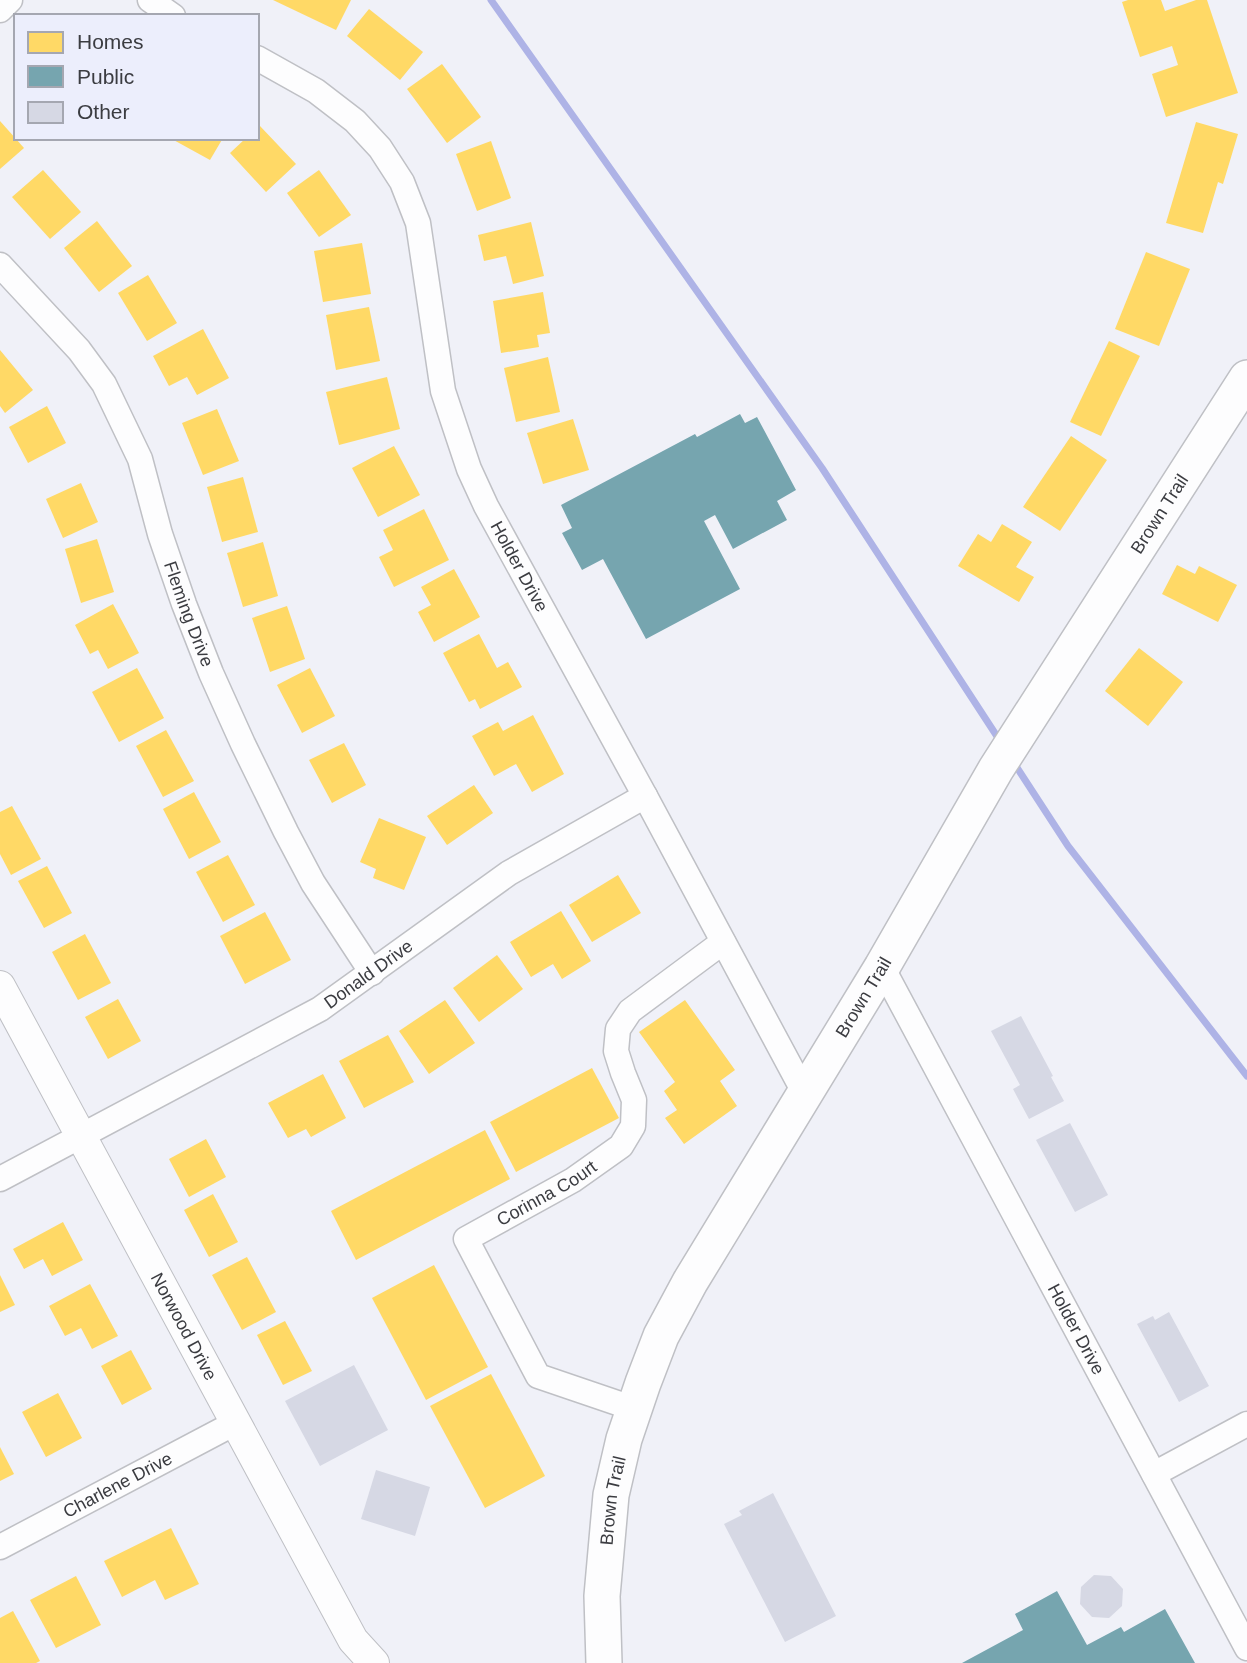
<svg xmlns="http://www.w3.org/2000/svg" width="1247" height="1663" viewBox="0 0 1247 1663" font-family="Helvetica,sans-serif">
<style>
.homes{fill:#ffd966}
.public{fill:#76a5af}
.lines{fill:none;stroke-linecap:round;stroke-linejoin:round}
.stream{stroke:#aeb3e6;stroke-width:7}
.building{fill:#d6d8e4}
.minor-casing{stroke:#bfc0c5;stroke-width:27}
.tertiary-casing{stroke:#bfc0c5;stroke-width:32}
.secondary-casing{stroke:#bfc0c5;stroke-width:38}
.minor{stroke:#fdfdfe;stroke-width:24}
.tertiary{stroke:#fdfdfe;stroke-width:30}
.secondary{stroke:#fdfdfe;stroke-width:35}
.labels{text-anchor:middle;stroke-width:7;stroke-linejoin:round;paint-order:stroke}
.street-label{font-size:18px;fill:#3b3c41;stroke:#eceefc}
</style>
<rect width="100%" height="100%" fill="#f0f1f8"/>
<!-- homes -->
<g class="homes">
<polygon points="273,0 351,0 336,30"/>
<polygon points="1128,0 1161,0 1165,11 1196,0 1207,0 1238,93 1166,117 1152,74 1178,65 1172,46 1140,57 1122,2"/>
<polygon points="369,9 423,52 400,80 347,36"/>
<polygon points="442,64 481,117 447,143 407,89"/>
<polygon points="0,121 24,148 0,169"/>
<polygon points="1196,122 1238,134 1223,184 1218,182 1203,233 1166,223"/>
<polygon points="260,126 296,164 266,192 230,153 246,138 257,138 257,128"/>
<polygon points="170,138 223,138 210,160"/>
<polygon points="491,141 511,198 477,211 456,154"/>
<polygon points="43,170 81,212 50,239 12,197"/>
<polygon points="319,170 351,215 319,237 287,193"/>
<polygon points="97,221 132,266 99,292 64,248"/>
<polygon points="531,222 544,276 513,284 506,256 484,261 478,235"/>
<polygon points="362,243 371,294 323,302 314,251"/>
<polygon points="1146,252 1190,269 1159,346 1115,329"/>
<polygon points="148,275 177,323 147,341 118,293"/>
<polygon points="543,292 550,333 537,335 539,347 501,353 493,301"/>
<polygon points="369,307 380,361 336,370 326,315"/>
<polygon points="203,329 229,378 197,395 187,377 169,386 153,356"/>
<polygon points="1109,341 1140,356 1101,436 1070,422"/>
<polygon points="0,350 33,390 5,413 0,406"/>
<polygon points="548,357 560,412 516,422 504,368"/>
<polygon points="387,377 400,429 339,445 326,392"/>
<polygon points="47,406 66,443 28,463 9,427"/>
<polygon points="217,409 239,461 203,475 182,423"/>
<polygon points="573,419 589,470 543,484 527,433"/>
<polygon points="1071,436 1107,460 1060,531 1023,507"/>
<polygon points="394,446 420,495 378,517 352,468"/>
<polygon points="243,477 258,532 222,542 207,487"/>
<polygon points="81,483 98,522 63,538 46,499"/>
<polygon points="424,509 449,560 394,587 379,557 393,550 383,530"/>
<polygon points="1002,524 1032,542 1016,567 1034,577 1019,602 958,566 978,534 991,542"/>
<polygon points="97,539 114,592 81,603 65,549"/>
<polygon points="263,542 278,596 243,607 227,553"/>
<polygon points="1177,565 1195,574 1199,566 1237,585 1218,622 1162,594"/>
<polygon points="454,569 480,617 434,642 418,612 431,605 421,587"/>
<polygon points="113,604 139,653 108,669 98,650 90,654 75,625"/>
<polygon points="287,606 305,659 270,672 252,618"/>
<polygon points="479,634 497,668 508,662 522,687 480,709 475,699 469,702 443,653"/>
<polygon points="1139,648 1183,682 1148,726 1105,691"/>
<polygon points="137,668 164,718 119,742 92,692"/>
<polygon points="310,668 335,716 302,733 277,685"/>
<polygon points="533,715 564,774 532,792 516,764 494,776 472,736 498,722 503,731"/>
<polygon points="166,730 194,781 163,797 136,746"/>
<polygon points="344,743 366,785 332,803 309,760"/>
<polygon points="474,785 493,813 447,845 427,816"/>
<polygon points="194,792 221,842 189,859 163,809"/>
<polygon points="12,806 41,859 11,875 0,854 0,812"/>
<polygon points="379,818 426,837 404,890 373,878 376,869 360,862"/>
<polygon points="228,855 255,905 223,922 196,872"/>
<polygon points="47,866 72,913 44,928 18,881"/>
<polygon points="618,875 641,913 592,942 569,905"/>
<polygon points="561,911 591,961 562,979 553,964 531,977 510,942"/>
<polygon points="265,912 291,960 245,984 220,936"/>
<polygon points="85,934 111,983 78,1000 52,952"/>
<polygon points="497,955 523,989 479,1022 453,988"/>
<polygon points="118,999 141,1041 108,1059 85,1017"/>
<polygon points="445,1000 475,1043 429,1074 399,1031"/>
<polygon points="685,1000 735,1070 720,1081 737,1106 684,1144 665,1118 677,1110 664,1091 675,1082 639,1032"/>
<polygon points="388,1035 414,1082 364,1108 339,1061"/>
<polygon points="592,1068 619,1118 516,1172 490,1122"/>
<polygon points="323,1074 346,1118 311,1137 306,1129 288,1138 268,1103"/>
<polygon points="485,1130 510,1179 356,1260 331,1211"/>
<polygon points="206,1139 226,1177 189,1197 169,1159"/>
<polygon points="213,1194 238,1242 209,1257 184,1210"/>
<polygon points="63,1222 83,1260 52,1276 43,1259 24,1269 13,1249"/>
<polygon points="247,1257 276,1312 242,1330 212,1275"/>
<polygon points="434,1265 488,1367 426,1400 372,1298"/>
<polygon points="0,1275 15,1305 0,1312"/>
<polygon points="90,1284 118,1336 92,1349 81,1328 65,1336 49,1306"/>
<polygon points="285,1321 312,1371 283,1385 257,1335"/>
<polygon points="131,1350 152,1389 122,1405 101,1366"/>
<polygon points="491,1374 545,1476 485,1508 430,1406"/>
<polygon points="58,1393 82,1438 46,1457 22,1412"/>
<polygon points="0,1447 14,1474 0,1481"/>
<polygon points="171,1528 199,1584 165,1600 155,1580 122,1597 104,1561"/>
<polygon points="76,1576 101,1625 56,1648 30,1600"/>
<polygon points="13,1611 40,1661 36,1663 0,1663 0,1618"/>
</g>
<!-- public -->
<g class="public">
<polygon points="740,414 745,423 757,417 796,490 777,501 787,520 733,549 715,515 704,521 740,589 646,639 603,559 582,570 562,533 572,528 561,505 695,434 697,437"/>
<polygon points="1057,1591 1087,1645 1121,1627 1124,1632 1165,1609 1195,1663 962,1663 1023,1630 1015,1614"/>
</g>
<g class="lines">
<!-- stream -->
<g class="stream">
<polyline points="491,0 822,468 1002,744"/>
<polyline points="1014,763 1068,846 1247,1076"/>
</g>
</g>
<!-- building -->
<g class="building">
<polygon points="1021,1016 1053,1076 1051,1077 1064,1101 1029,1119 1013,1089 1020,1085 991,1031"/>
<polygon points="1070,1123 1108,1195 1075,1212 1036,1140"/>
<polygon points="1169,1312 1209,1386 1179,1402 1137,1324 1153,1316 1155,1320"/>
<polygon points="354,1365 388,1430 320,1466 285,1401"/>
<polygon points="376,1470 430,1487 415,1536 361,1519"/>
<polygon points="773,1493 836,1616 785,1642 724,1524 742,1515 739,1511"/>
<polygon points="1094,1575 1111,1576 1123,1589 1122,1606 1109,1618 1092,1617 1080,1604 1081,1587"/>
</g>
<g class="lines">
<defs>
<g id="minor">
<polyline points="150,0 173,16"/>
<polyline points="0,10 10,0"/>
<path id="s1" d="M257,58L316,91L355,121L380,148L402,182L418,223L443,391L469,469L486,506L645,796L805,1094"/>
<path id="s2" d="M0,265L79,350L104,384L140,459L160,534L184,604L211,673L243,744L286,832L313,883L372,973"/>
<path id="s3" d="M882,967L1247,1648"/>
<path id="s4" d="M0,1179L320,1009L509,873L645,796"/>
<path id="s5" d="M635,1409L538,1376L466,1239L573,1180L621,1146L633,1126L634,1100L623,1073L616,1051L618,1029L630,1011L723,942"/>
<polyline points="1154,1474 1247,1424"/>
<path id="s6" d="M0,1547L235,1423"/>
</g>
<g id="tertiary">
<path id="s7" d="M0,986L353,1640L374,1663"/>
</g>
<g id="secondary">
<path id="s8" d="M604,1663L602,1596L611,1495L624,1439L643,1383L661,1336L690,1282L882,967L996,769L1247,378"/>
</g>
</defs>
<!-- minor casing -->
<use href="#minor" class="minor-casing"/>
<!-- tertiary casing -->
<use href="#tertiary" class="tertiary-casing"/>
<!-- secondary casing -->
<use href="#secondary" class="secondary-casing"/>
<!-- minor -->
<use href="#minor" class="minor"/>
<!-- tertiary -->
<use href="#tertiary" class="tertiary"/>
<!-- secondary -->
<use href="#secondary" class="secondary"/>
</g>
<g class="labels">
<!-- street labels -->
<g class="street-label">
<text dy="6" stroke="none"><textPath href="#s8" startOffset="1297">Brown Trail</textPath></text>
<text dy="6" stroke="none"><textPath href="#s1" startOffset="600">Holder Drive</textPath></text>
<text dy="6" stroke="none"><textPath href="#s2" startOffset="404">Fleming Drive</textPath></text>
<text dy="6" stroke="none"><textPath href="#s4" startOffset="422">Donald Drive</textPath></text>
<text dy="6" stroke="none"><textPath href="#s8" startOffset="730">Brown Trail</textPath></text>
<text dy="6" stroke="none"><textPath href="#s5" startOffset="350">Corinna Court</textPath></text>
<text dy="6" stroke="none"><textPath href="#s7" startOffset="387">Norwood Drive</textPath></text>
<text dy="6" stroke="none"><textPath href="#s3" startOffset="411">Holder Drive</textPath></text>
<text dy="6" stroke="none"><textPath href="#s6" startOffset="133">Charlene Drive</textPath></text>
<text dy="6" stroke="none"><textPath href="#s8" startOffset="163">Brown Trail</textPath></text>
</g>
</g>
<!-- legend -->
<rect x="14" y="14" width="245" height="126" fill="#eceefc" stroke="#a5a7b1" stroke-width="2"/>
<rect x="28" y="32" width="35" height="21" fill="#ffd966" stroke="#a5a7b1" stroke-width="2"/>
<text x="77" y="49" font-size="21" fill="#3b3c41">Homes</text>
<rect x="28" y="66" width="35" height="21" fill="#76a5af" stroke="#a5a7b1" stroke-width="2"/>
<text x="77" y="84" font-size="21" fill="#3b3c41">Public</text>
<rect x="28" y="102" width="35" height="21" fill="#d6d8e4" stroke="#a5a7b1" stroke-width="2"/>
<text x="77" y="119" font-size="21" fill="#3b3c41">Other</text>
</svg>
